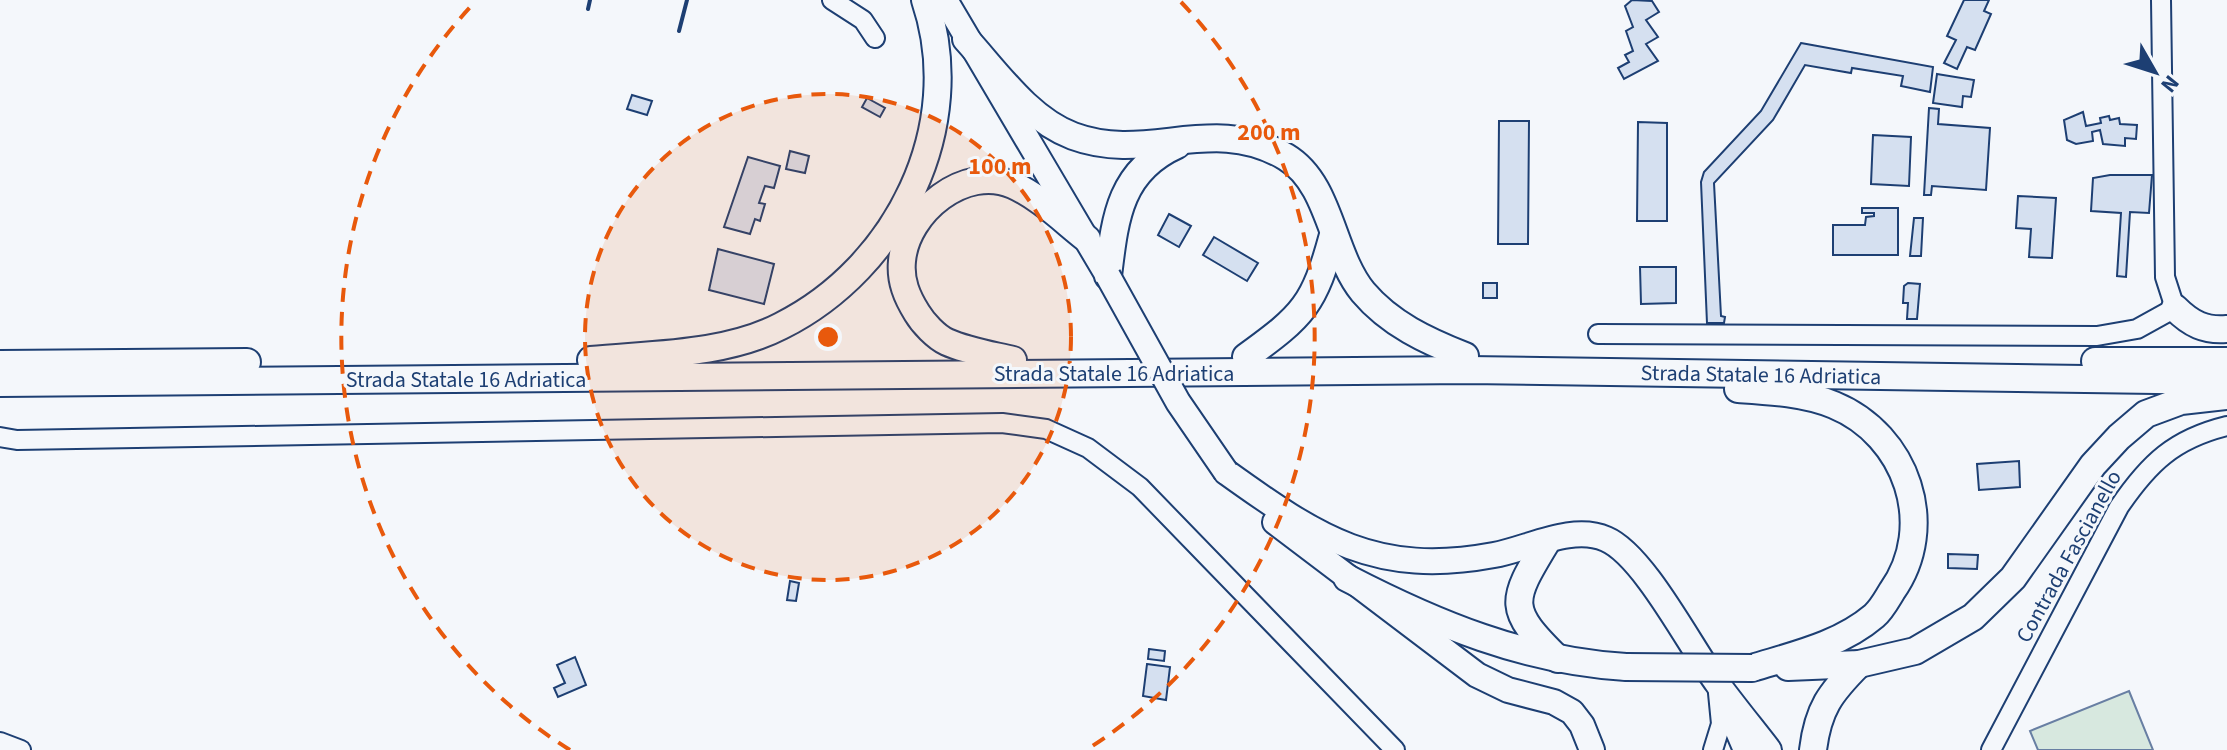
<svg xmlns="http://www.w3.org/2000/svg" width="2227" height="750" viewBox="0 0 2227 750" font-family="'Source Sans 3',sans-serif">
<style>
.green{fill:#d7e8df;stroke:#687fa3;stroke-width:2}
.building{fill:#d5e0f0;stroke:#1d3f73;stroke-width:2}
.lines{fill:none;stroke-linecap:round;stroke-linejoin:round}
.minor-casing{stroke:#1d3f73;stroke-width:22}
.major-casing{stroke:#1d3f73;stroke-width:28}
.highway-casing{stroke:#1d3f73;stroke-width:30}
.minor{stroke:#f4f7fb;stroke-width:18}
.major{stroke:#f4f7fb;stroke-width:24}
.highway{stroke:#f4f7fb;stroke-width:26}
.major-bridge-casing{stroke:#1d3f73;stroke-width:28;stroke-linecap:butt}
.highway-bridge-casing{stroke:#1d3f73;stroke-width:30;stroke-linecap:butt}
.major-bridge{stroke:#f4f7fb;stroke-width:24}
.highway-bridge{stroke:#f4f7fb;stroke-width:26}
.wall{stroke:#1d3f73;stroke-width:4}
.ring{fill:none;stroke:#e8590c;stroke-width:4;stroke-dasharray:14 10}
.labels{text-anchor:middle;stroke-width:6;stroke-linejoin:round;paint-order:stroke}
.street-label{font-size:22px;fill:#1d3f73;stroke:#f4f7fb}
.centre{fill:#e8590c;stroke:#f4f7fb;stroke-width:4}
.ring-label{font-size:24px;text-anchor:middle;font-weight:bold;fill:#e8590c;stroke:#f4f7fb;stroke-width:6;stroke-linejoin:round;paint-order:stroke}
</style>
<rect width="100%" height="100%" fill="#f4f7fb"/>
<!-- green -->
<polygon class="green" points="2129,691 2153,750 2038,750 2030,731"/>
<!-- building -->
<g class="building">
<polygon points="1632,0 1652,1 1659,12 1646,20 1658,37 1646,44 1658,61 1624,79 1618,68 1629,62 1625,55 1633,51 1626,31 1633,27 1625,6"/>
<polygon points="1964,0 1989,0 1984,11 1991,14 1975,50 1967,47 1957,69 1944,63 1956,40 1947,36"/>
<polygon points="1801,43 1933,67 1930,92 1901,86 1903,76 1852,68 1851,73 1805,65 1773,120 1714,183 1721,316 1725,317 1724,323 1707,323 1701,182 1704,172 1761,111"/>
<polygon points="1937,74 1974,80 1971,97 1963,96 1962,107 1933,103"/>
<polygon points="632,95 652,101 647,115 627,109"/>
<polygon points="867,98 885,108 880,117 862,107"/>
<polygon points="1929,108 1939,109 1938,124 1990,128 1986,190 1932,186 1931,195 1924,195"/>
<polygon points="2083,112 2086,126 2101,123 2100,118 2109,116 2110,120 2119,118 2120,124 2137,125 2136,139 2125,138 2125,146 2103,144 2100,130 2092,132 2093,141 2076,144 2067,140 2064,120"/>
<polygon points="1499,121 1529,121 1528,244 1498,244"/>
<polygon points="1638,122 1667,123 1667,221 1637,221"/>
<polygon points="1873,135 1911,137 1909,186 1871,184"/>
<polygon points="790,151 809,156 805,173 786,169"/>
<polygon points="748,157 780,166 774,188 765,186 759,203 765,204 760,221 755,219 750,234 724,227"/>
<polygon points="2110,175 2152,175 2149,213 2130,212 2126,277 2117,276 2121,213 2091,211 2093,178"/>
<polygon points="2018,196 2056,198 2052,258 2029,257 2031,229 2016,228"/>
<polygon points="1862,208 1898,208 1898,255 1833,255 1833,225 1865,225 1866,217 1874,216 1874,213 1862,213"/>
<polygon points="1169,214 1191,226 1179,247 1158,235"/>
<polygon points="1914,218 1923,218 1921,256 1910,256"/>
<polygon points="1214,237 1258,263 1247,281 1203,255"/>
<polygon points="718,249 774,264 764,304 709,290"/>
<polygon points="1640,267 1676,267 1676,303 1641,304"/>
<rect x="1483" y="283" width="14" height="15"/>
<polygon points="1908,283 1920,284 1917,319 1907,319 1908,303 1903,303 1904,286"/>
<polygon points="2019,461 2020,487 1979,490 1977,464"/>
<polygon points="1948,554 1978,555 1977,569 1948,568"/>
<polygon points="790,581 799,583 796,601 787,600"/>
<polygon points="1149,649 1165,651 1164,661 1148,659"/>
<polygon points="575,657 586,685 558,697 554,688 565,683 557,665"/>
<polygon points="1147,664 1170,667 1166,700 1143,696"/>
</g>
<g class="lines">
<defs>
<g id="minor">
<polyline points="832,0 863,20 875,38"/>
<polyline points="1598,334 2097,336 2137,329 2175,308 2165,277 2161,0"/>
<polyline points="0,437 17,440 1002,423 1046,429 1088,448 1140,487 1395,750"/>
<polyline points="0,742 21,750"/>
<polyline points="1713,750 1721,724 1717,683"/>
<path d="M1991,750L2119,507C2149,463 2174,439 2227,426"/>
</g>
<g id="major">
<polyline points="945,0 1108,276"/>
<path d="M1226,472C1318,538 1376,577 1494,555C1528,549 1572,524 1606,539C1644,555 1691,648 1717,683C1734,706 1752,728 1769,750"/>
<polyline points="1275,522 1477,675 1508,690 1554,702 1572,712 1582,725 1592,750"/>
<polyline points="1731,715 1746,750"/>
</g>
<g id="highway">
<path d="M966,39C996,72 1029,120 1073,136C1148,164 1212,113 1286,157C1331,184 1331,253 1363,292C1390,324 1427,341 1465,356"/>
<path d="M1108,276C1115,219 1119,171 1177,145"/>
<path d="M2175,308C2191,324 2205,331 2227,329"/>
<path d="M1246,357C1304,315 1314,305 1333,235"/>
<path d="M591,360C652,354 725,355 781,326C897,268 968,127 925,0"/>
<path d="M1013,360C992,355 967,351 947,342C936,337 923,323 917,313C907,297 900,281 902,261C906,212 965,164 1013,185C1040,197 1064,221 1087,239"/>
<polyline points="2095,361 2227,361"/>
<polyline points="0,364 247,362"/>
<polyline points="0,383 1468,370 2227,381"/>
<path d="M1738,389C1769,391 1805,393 1834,405C1907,435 1938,526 1892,591C1887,599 1882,609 1874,616C1840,645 1794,655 1752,668"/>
<path d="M1546,543C1510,602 1507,609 1558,659"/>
<path d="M1347,578C1436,624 1525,661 1626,667"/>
<polyline points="1788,667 1859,664 1915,651 1973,617 2013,578 2093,465 2119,437 2146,414 2181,401 2227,396"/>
<path d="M1813,750C1818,709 1830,693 1859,664"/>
</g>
</defs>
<!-- minor casing -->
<use href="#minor" class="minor-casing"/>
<!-- major casing -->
<use href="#major" class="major-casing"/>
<!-- highway casing -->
<use href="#highway" class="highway-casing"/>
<!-- minor -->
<use href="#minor" class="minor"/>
<!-- major -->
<use href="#major" class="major"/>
<!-- highway -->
<use href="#highway" class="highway"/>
<defs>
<polyline id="major-bridge" points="1108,276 1178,402 1226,472"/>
<polyline id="highway-bridge" points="1626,667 1752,668"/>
</defs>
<!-- major-bridge casing -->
<use href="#major-bridge" class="major-bridge-casing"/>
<!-- highway-bridge casing -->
<use href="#highway-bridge" class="highway-bridge-casing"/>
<!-- major-bridge -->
<use href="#major-bridge" class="major-bridge"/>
<!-- highway-bridge -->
<use href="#highway-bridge" class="highway-bridge"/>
<!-- wall -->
<g class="wall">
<polyline points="588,9 590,0"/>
<polyline points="679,31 687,0"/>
</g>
</g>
<!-- distance rings -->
<circle cx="828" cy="337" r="243" fill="#e8590c" fill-opacity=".12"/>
<g class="ring">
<circle cx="828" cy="337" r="243"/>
<path d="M570 750A487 487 0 0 1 475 2M1181 2A487 487 0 0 1 1086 750"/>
</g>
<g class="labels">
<!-- street labels -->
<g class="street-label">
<text x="1114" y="381">Strada Statale 16 Adriatica</text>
<text transform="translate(1761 374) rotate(1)" y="8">Strada Statale 16 Adriatica</text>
<text x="466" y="387">Strada Statale 16 Adriatica</text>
<text transform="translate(2068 556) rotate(-61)" y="8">Contrada Fascianello</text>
</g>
</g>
<circle cx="828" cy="337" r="12" class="centre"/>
<g class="ring-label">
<text x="1269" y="140">200 m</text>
<text x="1000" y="174">100 m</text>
</g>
<!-- north arrow -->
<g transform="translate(2155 72) rotate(129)" stroke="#f4f7fb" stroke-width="6" paint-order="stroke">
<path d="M0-6L14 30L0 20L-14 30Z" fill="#1d3f73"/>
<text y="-12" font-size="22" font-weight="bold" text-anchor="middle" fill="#1d3f73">N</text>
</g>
</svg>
